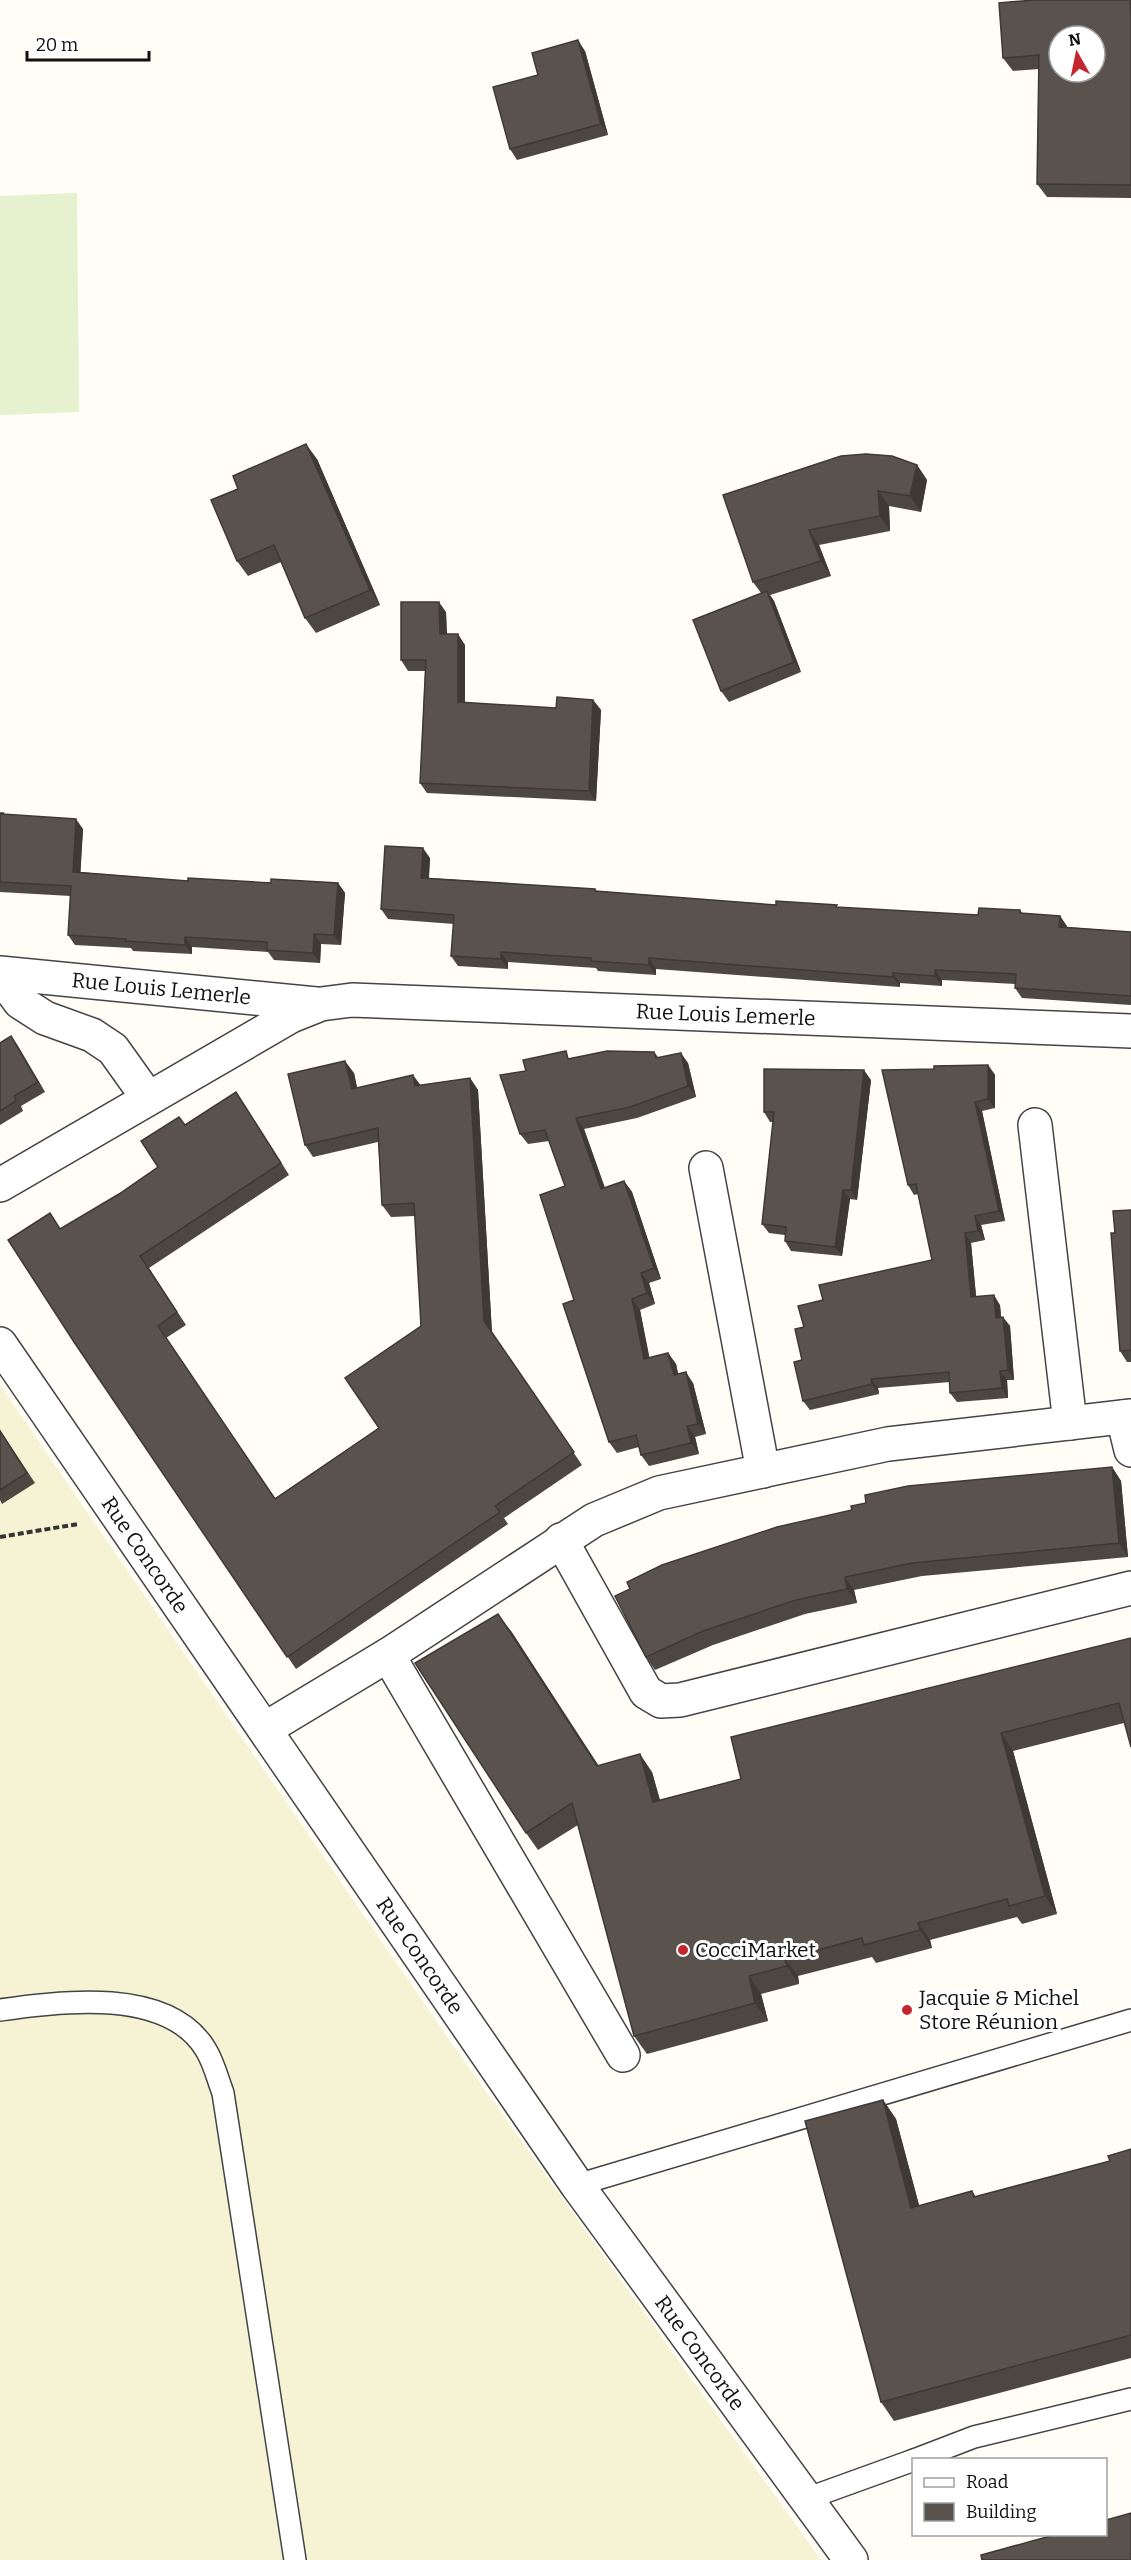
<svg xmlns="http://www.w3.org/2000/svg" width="1131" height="2560" viewBox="0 0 1131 2560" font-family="Bitter,serif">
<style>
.farmland{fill:#f6f3d4}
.pitch{fill:#e6f2cf}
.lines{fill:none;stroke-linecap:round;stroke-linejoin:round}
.lane-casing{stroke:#444;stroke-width:24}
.street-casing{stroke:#444;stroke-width:36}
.path{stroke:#333;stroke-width:4;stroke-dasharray:6 3;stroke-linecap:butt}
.lane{stroke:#fff;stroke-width:21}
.street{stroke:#fff;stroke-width:33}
.wall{fill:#4d4742}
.shaded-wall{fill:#3f3936}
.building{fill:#5a524d;stroke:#3f3936;stroke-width:1.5;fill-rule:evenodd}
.poi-dot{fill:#c4262e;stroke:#fff;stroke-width:2}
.labels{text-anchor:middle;stroke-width:6;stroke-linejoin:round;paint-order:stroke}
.street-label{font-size:21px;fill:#111;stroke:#fff}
.poi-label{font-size:21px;fill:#111;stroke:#fff;text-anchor:start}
</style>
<rect width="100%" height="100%" fill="#fffdf5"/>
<!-- farmland -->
<polygon class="farmland" points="0,1385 450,2041 821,2560 0,2560"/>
<!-- pitch -->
<polygon class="pitch" points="77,193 79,412 0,415 0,196"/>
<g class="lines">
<defs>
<g id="lane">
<path d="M0,2010C60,2001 169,1987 206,2050C214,2063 218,2080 223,2093L295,2560"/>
<polyline points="577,2185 1131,2020"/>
<polyline points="914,2460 974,2437 1131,2399"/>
<polyline points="806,2499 914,2460"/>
</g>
<g id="street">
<path id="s1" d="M0,973L316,1004"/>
<polyline points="0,975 20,1002 45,1018 92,1035 113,1049 148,1098"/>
<polyline points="1035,1125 1070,1423"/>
<polyline points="706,1168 763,1471"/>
<path id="s2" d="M0,1185L291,1016L321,1004L352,1000L1131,1031"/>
<path id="s3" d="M0,1344L577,2185L851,2560"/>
<polyline points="1123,1417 1131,1450"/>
<polyline points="561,1540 646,1692 661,1701 680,1700 1131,1588"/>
<polyline points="388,1655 623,2055"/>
<polyline points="265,1729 388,1655 594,1520 659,1493 888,1444 1131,1416"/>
</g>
</defs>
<!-- lane casing -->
<use href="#lane" class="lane-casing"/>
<!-- street casing -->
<use href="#street" class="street-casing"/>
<!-- path -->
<polyline class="path" points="0,1537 78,1524"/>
<!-- lane -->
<use href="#lane" class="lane"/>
<!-- street -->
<use href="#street" class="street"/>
</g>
<!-- wall -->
<g class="wall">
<polygon points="1131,0 1131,198 1047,197 1037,184 1039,69 1013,71 1003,58"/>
<polygon points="585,51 608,135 517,160 510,149 538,75"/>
<polygon points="841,456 917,465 927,480 921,512 889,506 890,531 819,545 831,576 770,595 774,601 801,672 729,702 721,691 761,593 753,582"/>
<polygon points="317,459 380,605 316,633 305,618 281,562 248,576 237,561"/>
<polygon points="446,612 447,634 465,645 465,703 556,708 593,700 601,710 596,801 427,793 420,783 425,671 408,671 401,660"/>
<polygon points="0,813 83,829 80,872 188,881 338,883 345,893 341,945 321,944 320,963 274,960 268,952 192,947 192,954 133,951 131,948 75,945 68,935 71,896 0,892"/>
<polygon points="430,858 429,878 595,889 597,891 776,905 978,915 1020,910 1023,914 1060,916 1067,927 1131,932 1131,1005 1022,998 1015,988 1015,984 942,980 942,986 900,983 900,987 656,969 656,975 598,971 596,968 508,962 508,969 458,966 451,956 454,924 388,919 381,909"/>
<polygon points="11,1036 45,1092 21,1106 23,1111 0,1125 0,1043"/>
<polygon points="654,1052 658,1057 688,1063 696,1097 637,1118 584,1129 605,1188 624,1181 632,1192 661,1279 649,1283 655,1304 640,1310 649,1358 668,1353 676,1364 678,1374 693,1383 706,1434 695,1437 699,1454 649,1466 641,1455 639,1447 617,1453 609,1442 574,1300 565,1186 549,1141 528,1144 520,1134 526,1071 571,1058"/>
<polygon points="988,1065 995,1075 995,1108 982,1111 1005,1221 981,1225 985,1240 971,1243 976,1296 1000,1305 1001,1317 1010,1326 1014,1380 1007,1380 1008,1398 957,1402 950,1393 950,1382 878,1388 879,1394 810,1410 803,1401 802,1360 804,1327 823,1300 932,1260 918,1194 914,1195 908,1185 934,1069"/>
<polygon points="354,1073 357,1088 420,1085 470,1078 478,1090 492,1333 582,1465 504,1518 508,1524 296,1669 74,1342 61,1229 119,1194 158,1167 185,1125 236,1092 289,1175 149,1268 186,1325 166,1338 275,1498 379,1428 421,1326 415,1216 391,1217 382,1205 378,1142 313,1157 305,1145"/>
<polygon points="871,1080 857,1200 850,1199 842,1256 791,1251 785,1241 785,1235 769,1233 762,1224 773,1122 770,1122 764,1112"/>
<polygon points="1131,1210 1131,1362 1127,1362 1120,1351 1115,1233"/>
<polygon points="0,1430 35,1483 2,1504 0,1500"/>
<polygon points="1112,1467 1121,1481 1128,1557 922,1576 854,1590 857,1603 805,1614 713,1645 655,1670 646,1657 615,1596"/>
<polygon points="511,1631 598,1766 652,1772 660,1800 741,1779 1131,1638 1124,1723 1013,1751 1057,1914 1022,1924 1017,1917 930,1940 932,1948 876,1963 872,1957 798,1976 799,1984 761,1994 768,2021 647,2054 634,2036 578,1825 538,1850 526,1833"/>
<polygon points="883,2100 896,2119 919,2206 972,2191 976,2197 1110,2161 1131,2149 1131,2358 894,2421 881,2402"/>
</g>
<!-- shaded-wall -->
<g class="shaded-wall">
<polygon points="578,40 585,51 608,135 601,124"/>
<polygon points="306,444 317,459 380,605 370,590"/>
<polygon points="917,465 927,480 921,512 910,496"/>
<polygon points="878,491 889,506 890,531 880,516"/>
<polygon points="809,530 819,545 831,576 821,561"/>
<polygon points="767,591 774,601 801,672 794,662"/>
<polygon points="439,602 446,612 447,645 440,634"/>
<polygon points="458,634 465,645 465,713 458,702"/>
<polygon points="593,700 601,710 596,801 589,791"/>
<polygon points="76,819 83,829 80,882 73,872"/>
<polygon points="423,848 430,858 428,888 421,878"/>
<polygon points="338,883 345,893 341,945 334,935"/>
<polygon points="1060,916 1067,926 1066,937 1059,927"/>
<polygon points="314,934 321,944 320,963 313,953"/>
<polygon points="185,937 192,947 192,954 185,945"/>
<polygon points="501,952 508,962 508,969 501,959"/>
<polygon points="649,958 656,969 656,975 649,965"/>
<polygon points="935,970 942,980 942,986 935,976"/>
<polygon points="893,973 900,983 900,987 893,977"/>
<polygon points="11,1036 18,1046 45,1092 38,1082"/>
<polygon points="681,1053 688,1063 696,1097 688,1086"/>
<polygon points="345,1061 354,1073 360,1101 352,1089"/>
<polygon points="988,1065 995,1075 995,1108 988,1099"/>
<polygon points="864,1070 871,1080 857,1200 851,1190"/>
<polygon points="413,1075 422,1087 415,1086"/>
<polygon points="470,1078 478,1090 492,1333 582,1465 484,1321"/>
<polygon points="236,1092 244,1104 289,1175 281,1163"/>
<polygon points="975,1102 982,1111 1005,1221 999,1211"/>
<polygon points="576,1118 584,1129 609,1200 601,1189"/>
<polygon points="624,1181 632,1192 661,1279 654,1268"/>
<polygon points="843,1190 850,1199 842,1256 835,1247"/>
<polygon points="975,1216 981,1225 985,1240 978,1231"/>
<polygon points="965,1233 971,1243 977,1306 971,1297"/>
<polygon points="641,1273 649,1283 655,1304 647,1293"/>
<polygon points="994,1295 1000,1305 1002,1327 996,1318"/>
<polygon points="632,1299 640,1310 652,1370 644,1359"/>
<polygon points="1003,1317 1010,1326 1014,1380 1008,1370"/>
<polygon points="668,1353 676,1364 681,1386 674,1375"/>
<polygon points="1000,1371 1007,1380 1008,1398 1002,1388"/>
<polygon points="686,1372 693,1383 706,1434 698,1424"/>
<polygon points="871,1379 878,1388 879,1394 872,1384"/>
<polygon points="687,1426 695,1437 699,1454 691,1443"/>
<polygon points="1112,1467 1121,1481 1128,1557 1119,1543"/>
<polygon points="845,1577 854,1590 857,1603 847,1589"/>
<polygon points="498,1614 511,1631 610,1783 597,1766"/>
<polygon points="1001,1733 1013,1751 1057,1914 1045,1896"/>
<polygon points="640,1754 652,1772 665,1819 653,1802"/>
<polygon points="918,1923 930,1940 932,1948 920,1930"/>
<polygon points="785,1959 798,1976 799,1984 787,1966"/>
<polygon points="749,1976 761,1994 768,2021 755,2003"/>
<polygon points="883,2100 896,2119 925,2227 911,2208"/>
</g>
<!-- building -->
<g class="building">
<path d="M1034,0H1130L1131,14V185L1037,184L1039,55L1003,58L999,3ZM1059,36H1095V72H1059Z"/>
<polygon points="578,40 601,124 510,149 493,87 538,75 532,53"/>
<polygon points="306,444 370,590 305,618 274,545 237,561 211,500 238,489 233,476"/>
<polygon points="866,454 892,456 917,465 910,496 878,491 880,516 809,530 821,561 753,582 723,495 841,456"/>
<polygon points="767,591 794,662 721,691 693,620"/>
<polygon points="401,602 439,602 440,634 458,634 458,702 556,708 557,697 593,700 589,791 420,783 426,660 401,660"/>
<polygon points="0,813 4,813 2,814 76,819 73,872 188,881 188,878 271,883 271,879 338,883 334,935 314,934 313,953 267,950 267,942 185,937 185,945 126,941 126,939 68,935 71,886 0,882"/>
<polygon points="385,846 423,848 421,878 595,889 595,891 776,905 776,901 837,905 836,907 978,915 979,908 1020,910 1020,913 1060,916 1059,927 1131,932 1131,996 1015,988 1016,974 935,970 935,976 893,973 893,977 649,958 649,965 591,961 591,958 501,952 501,959 451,956 454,915 381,909"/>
<polygon points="11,1036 38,1082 14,1096 16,1101 0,1111 0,1043"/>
<polygon points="566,1051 568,1059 607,1051 654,1052 656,1058 681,1053 688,1086 630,1107 576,1118 601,1189 624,1181 654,1268 641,1273 647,1293 632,1299 644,1359 668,1353 674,1375 686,1372 698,1424 687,1426 691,1443 641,1455 636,1435 609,1442 563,1304 574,1300 540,1195 565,1186 545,1130 520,1134 500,1075 526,1071 523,1060"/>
<polygon points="345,1061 352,1089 413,1075 415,1086 470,1078 484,1321 574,1452 495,1506 500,1512 287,1657 74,1342 8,1240 50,1213 60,1229 119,1194 158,1167 141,1141 179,1117 185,1125 236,1092 281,1163 140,1256 177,1312 158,1326 275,1499 379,1428 345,1378 421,1326 414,1203 382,1205 378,1128 305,1145 288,1074"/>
<polygon points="988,1065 988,1099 975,1102 999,1211 975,1216 978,1231 965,1233 971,1297 994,1295 996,1318 1003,1317 1008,1370 1000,1371 1002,1388 950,1393 949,1372 871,1379 872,1384 803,1401 794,1362 802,1360 795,1329 804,1327 798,1306 823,1300 819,1285 932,1260 916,1184 908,1185 882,1070 934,1069 934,1066"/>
<polygon points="764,1069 864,1070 851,1190 843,1190 835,1247 785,1241 786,1227 762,1224 774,1112 764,1112"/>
<polygon points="1131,1210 1131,1350 1120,1351 1111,1233 1115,1233 1113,1211"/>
<polygon points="0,1431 27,1473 0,1490"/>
<polygon points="1112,1467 1119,1543 912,1563 845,1577 847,1589 796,1600 703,1631 646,1657 615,1596 630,1589 627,1582 662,1565 777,1527 852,1510 851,1506 866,1503 865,1495 908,1486"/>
<polygon points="498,1614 597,1766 640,1754 653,1802 741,1779 731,1737 1131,1638 1131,1747 1119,1703 1001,1733 1045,1896 1009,1906 1007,1899 918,1923 920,1930 864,1945 862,1938 785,1959 787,1966 749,1976 755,2003 634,2036 572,1803 526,1833 415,1663"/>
<polygon points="883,2100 911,2208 972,2191 974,2197 1110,2161 1108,2156 1131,2149 1131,2335 881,2402 805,2121"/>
<polygon points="1131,2513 1131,2560 982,2560 981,2555 1054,2535 1106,2535 1106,2520"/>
</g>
<!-- markers -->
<g class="poi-dot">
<circle cx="683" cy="1950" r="6"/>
<circle cx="907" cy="2010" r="6"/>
</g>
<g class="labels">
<!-- street labels -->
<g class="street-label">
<text dy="7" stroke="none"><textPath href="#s1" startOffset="162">Rue Louis Lemerle</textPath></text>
<text dy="7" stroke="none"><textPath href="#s2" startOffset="774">Rue Louis Lemerle</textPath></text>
<text dy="7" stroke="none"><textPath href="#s3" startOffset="256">Rue Concorde</textPath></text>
<text dy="7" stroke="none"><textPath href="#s3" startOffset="742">Rue Concorde</textPath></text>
<text dy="7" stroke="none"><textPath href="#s3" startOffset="1228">Rue Concorde</textPath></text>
</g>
<!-- poi labels -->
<g class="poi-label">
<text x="695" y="1957">CocciMarket</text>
<text x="919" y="2005">Jacquie &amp; Michel<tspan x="919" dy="24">Store Réunion</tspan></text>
</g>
</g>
<!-- legend -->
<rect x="912" y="2458" width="195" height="78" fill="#ffffff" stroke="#a0a0a0" stroke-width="1.5"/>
<rect x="924" y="2478" width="30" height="9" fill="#ffffff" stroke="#a0a0a0" stroke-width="1.5"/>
<text x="966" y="2488" font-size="18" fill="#111111">Road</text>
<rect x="924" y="2503" width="30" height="18" fill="#5a524d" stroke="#a0a0a0" stroke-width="1.5"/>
<text x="966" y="2518" font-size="18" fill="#111111">Building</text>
<!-- north arrow -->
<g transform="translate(1077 54) rotate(351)"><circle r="28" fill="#ffffff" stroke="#a0a0a0" stroke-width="1.5"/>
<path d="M0-4.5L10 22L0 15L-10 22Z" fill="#c4262e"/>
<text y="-9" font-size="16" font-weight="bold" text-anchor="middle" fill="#111111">N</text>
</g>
<!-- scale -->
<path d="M27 51v9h122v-9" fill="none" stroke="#111111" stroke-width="3"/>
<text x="36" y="51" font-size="18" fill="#111111" stroke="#ffffff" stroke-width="4.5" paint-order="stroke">20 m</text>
</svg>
